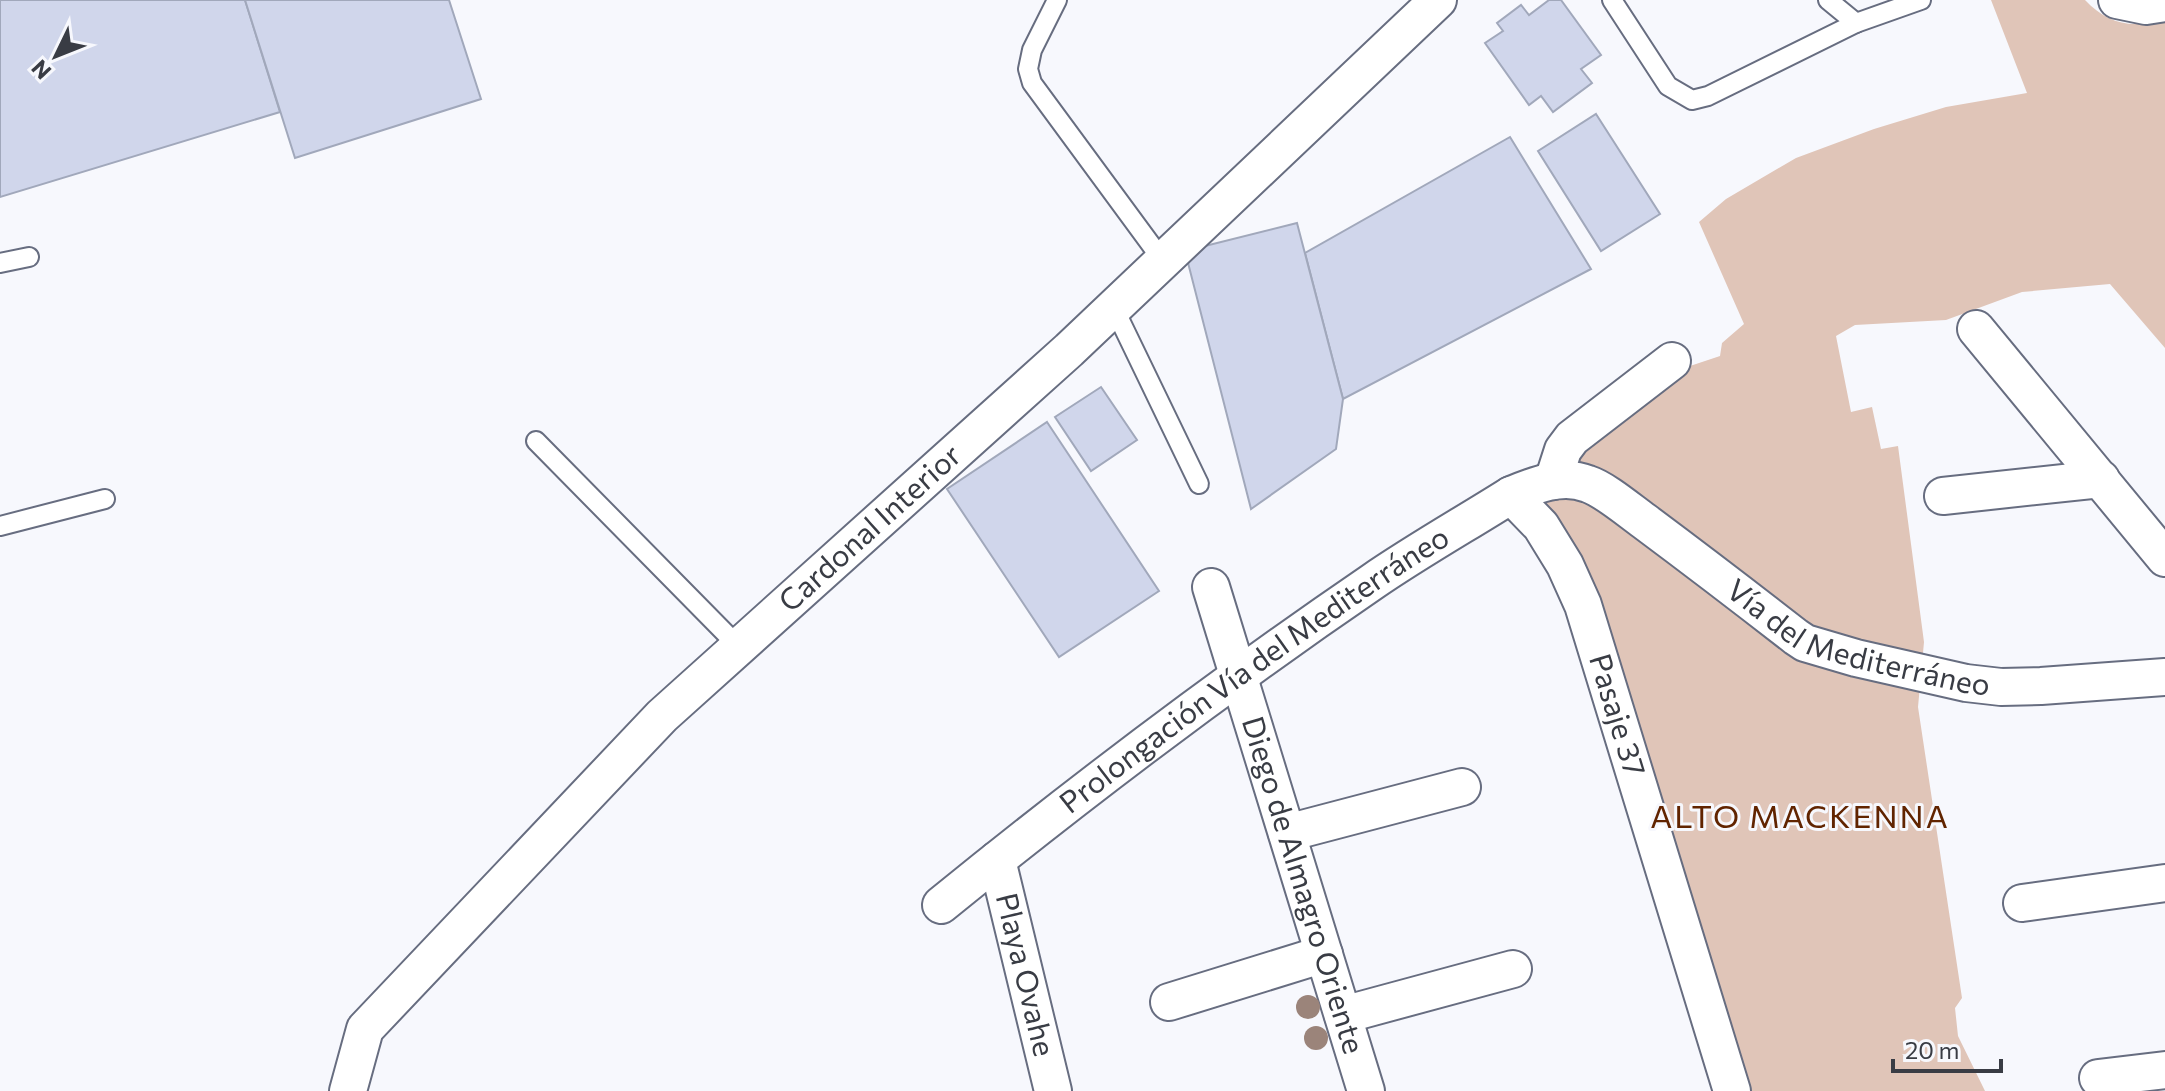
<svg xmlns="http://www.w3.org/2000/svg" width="2165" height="1091" viewBox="0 0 2165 1091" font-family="Commissioner,sans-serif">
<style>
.green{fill:#e0c5b8}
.building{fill:#d0d6eb;stroke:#a1a8bb;stroke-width:2}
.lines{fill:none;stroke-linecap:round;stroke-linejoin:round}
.lane-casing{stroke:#676d80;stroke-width:22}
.street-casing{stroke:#676d80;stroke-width:40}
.lane{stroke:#fff;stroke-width:18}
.street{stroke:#fff;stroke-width:36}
.tree{fill:#9b847a}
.labels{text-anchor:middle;stroke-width:6;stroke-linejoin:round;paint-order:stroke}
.street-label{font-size:30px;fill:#393c44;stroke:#f7f8fd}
.neighbourhood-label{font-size:32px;letter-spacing:2px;fill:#612400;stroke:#f7f8fd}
</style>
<rect width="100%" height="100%" fill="#f7f8fd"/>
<!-- green -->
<path class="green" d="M1991,0H2085C2108,24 2133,30 2165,18V348L2110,284L2022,292L1946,320L1855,325L1836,336L1851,412L1872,407L1881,449L1898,446L1924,642L1918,707L1962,998L1955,1008L1958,1036L1985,1091H1738L1526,498L1574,452L1687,367L1720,356L1722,343L1744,324L1699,222L1726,199L1796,158L1874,129L1946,107L2027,93Z"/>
<!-- building -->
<g class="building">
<polygon points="0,0 245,0 280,112 0,197"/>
<polygon points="245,0 449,0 481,99 295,158"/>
<polygon points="1549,0 1561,0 1601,55 1581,69 1592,83 1553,112 1541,96 1529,105 1485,43 1503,31 1497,23 1521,5 1529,15"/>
<polygon points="1596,114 1660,214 1601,251 1538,151"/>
<polygon points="1510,137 1591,269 1343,399 1305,253"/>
<polygon points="1297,223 1343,399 1336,449 1251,509 1185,251"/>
<polygon points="1101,387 1137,440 1091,471 1055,417"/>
<polygon points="1047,422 1159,591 1059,657 947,489"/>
</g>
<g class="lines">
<defs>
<g id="lane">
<polyline points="1057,0 1032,50 1028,69 1032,83 1163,261"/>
<polyline points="1612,0 1668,86 1692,100 1708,96 1856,23 1921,0"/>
<polyline points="1828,0 1856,23"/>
<polyline points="0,263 29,257"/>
<polyline points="1114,308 1199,484"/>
<polyline points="536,441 739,647"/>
<polyline points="0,526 105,499"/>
</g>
<g id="street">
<polyline points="2117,0 2146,6 2165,3"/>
<polyline points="1976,329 2165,558"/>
<polyline points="1553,481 1563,450 1572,438 1672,361"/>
<path id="s1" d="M1511,495L1541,526L1565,565L1583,605L1732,1091"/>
<polyline points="1943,496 2101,479"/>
<path id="s2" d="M1211,587L1366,1091"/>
<polyline points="1287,833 1462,787"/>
<path id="s3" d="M997,860L1053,1091"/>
<polyline points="2022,903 2165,883"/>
<path id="s4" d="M941,905C1080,792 1224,683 1372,582C1417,551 1465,524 1511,495C1535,485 1562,474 1588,484C1604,489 1630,511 1644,521C1695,559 1746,598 1796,637L1805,643L1856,658L1966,683L2001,687L2041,686L2165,677"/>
<polyline points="1169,1002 1324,954"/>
<polyline points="1343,1015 1513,969"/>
<polyline points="2098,1078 2165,1070"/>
<path id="s5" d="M348,1091L365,1029L662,716L1069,350L1438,0"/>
</g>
</defs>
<!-- lane casing -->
<use href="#lane" class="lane-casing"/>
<!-- street casing -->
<use href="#street" class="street-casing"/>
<!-- lane -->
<use href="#lane" class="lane"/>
<!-- street -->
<use href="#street" class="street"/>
</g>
<!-- trees -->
<g class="tree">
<circle cx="1308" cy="1007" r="12"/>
<circle cx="1316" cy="1038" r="12"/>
</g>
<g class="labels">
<!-- street labels -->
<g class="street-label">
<text dy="10" stroke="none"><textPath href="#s5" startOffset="776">Cardonal Interior</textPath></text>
<text dy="10" stroke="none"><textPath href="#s4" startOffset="1100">Vía del Mediterráneo</textPath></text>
<text dy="10" stroke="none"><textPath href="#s4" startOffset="392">Prolongación Vía del Mediterráneo</textPath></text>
<text dy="10" stroke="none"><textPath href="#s1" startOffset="248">Pasaje 37</textPath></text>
<text dy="10" stroke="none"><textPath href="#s2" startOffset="312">Diego de Almagro Oriente</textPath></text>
<text dy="10" stroke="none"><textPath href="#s3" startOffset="118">Playa Ovahe</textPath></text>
</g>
<!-- neighbourhood labels -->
<g class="neighbourhood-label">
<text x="1800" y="828">ALTO MACKENNA</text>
</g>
</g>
<!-- north arrow -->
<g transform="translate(56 56) rotate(227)" stroke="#f7f8fd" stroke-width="6" paint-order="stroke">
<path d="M0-6L14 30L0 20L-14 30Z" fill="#393c44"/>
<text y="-12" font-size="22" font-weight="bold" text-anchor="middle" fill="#393c44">N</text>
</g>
<!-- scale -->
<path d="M1893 1059v12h108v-12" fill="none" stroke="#393c44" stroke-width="4"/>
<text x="1905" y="1059" font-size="24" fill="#393c44" stroke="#f7f8fd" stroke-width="6" paint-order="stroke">20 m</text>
</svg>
